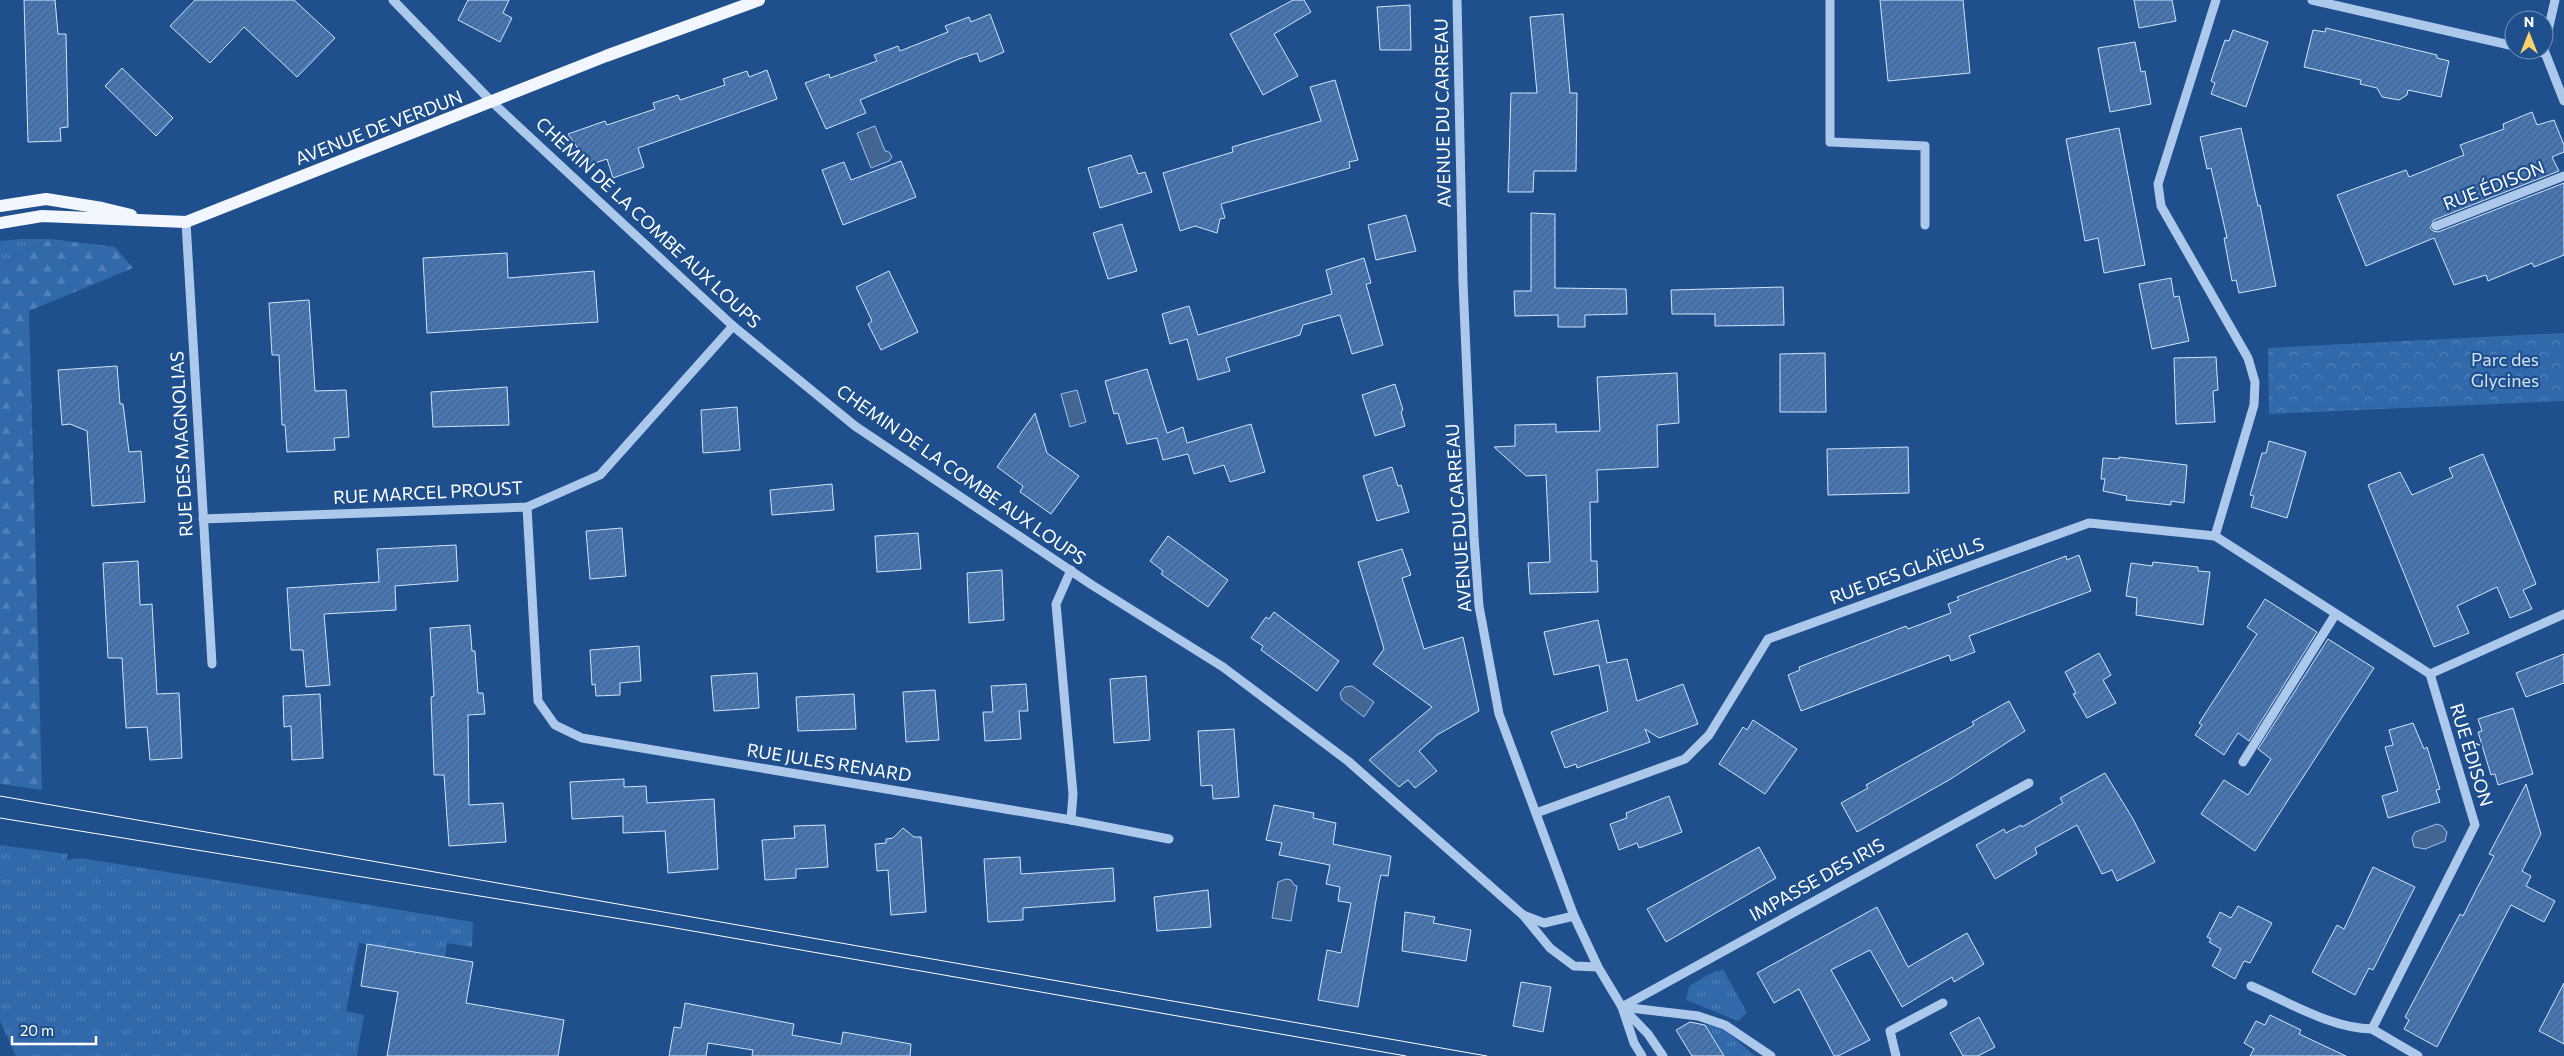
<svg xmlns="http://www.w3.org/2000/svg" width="2564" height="1056" viewBox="0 0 2564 1056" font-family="Commissioner,sans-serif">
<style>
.grass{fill:url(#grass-tufts)}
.forest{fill:url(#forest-firs)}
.park{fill:url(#park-crowns)}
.water{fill:#436592;stroke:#a0c4ee}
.building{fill:url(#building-hatch);stroke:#d2e4f9}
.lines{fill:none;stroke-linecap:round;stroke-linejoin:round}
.minor{stroke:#acc9ec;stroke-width:9}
.major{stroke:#f2f7ff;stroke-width:12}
.tram{stroke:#fff;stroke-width:1}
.labels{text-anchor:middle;stroke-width:4.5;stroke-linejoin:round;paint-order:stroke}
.street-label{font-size:18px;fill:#fff;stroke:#1f4f8d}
.park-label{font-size:18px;fill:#d2e4f9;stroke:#1f4f8d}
</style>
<defs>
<pattern id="grass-tufts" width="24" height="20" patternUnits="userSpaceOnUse" patternTransform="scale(1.25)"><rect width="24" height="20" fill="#3269ab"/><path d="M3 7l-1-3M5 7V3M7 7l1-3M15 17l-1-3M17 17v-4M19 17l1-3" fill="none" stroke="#5180b8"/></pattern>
<pattern id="forest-firs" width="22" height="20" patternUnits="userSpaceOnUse" patternTransform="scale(1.25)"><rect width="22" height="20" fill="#3269ab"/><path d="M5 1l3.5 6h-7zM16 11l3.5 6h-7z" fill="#5180b8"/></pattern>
<pattern id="park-crowns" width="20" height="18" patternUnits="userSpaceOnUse" patternTransform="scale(1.25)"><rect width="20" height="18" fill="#3269ab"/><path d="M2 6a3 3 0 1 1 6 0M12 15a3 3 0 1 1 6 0" fill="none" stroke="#5180b8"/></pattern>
<pattern id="building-hatch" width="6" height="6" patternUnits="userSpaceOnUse" patternTransform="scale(1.25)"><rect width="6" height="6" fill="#4778b5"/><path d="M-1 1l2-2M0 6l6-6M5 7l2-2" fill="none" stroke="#4a6280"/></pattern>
</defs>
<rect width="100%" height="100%" fill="#1f4f8d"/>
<!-- grass -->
<g class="grass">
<polygon points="20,239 50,239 0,266 0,241"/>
<polygon points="0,845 68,854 66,860 81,858 473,922 472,947 447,943 445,958 359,943 346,1011 364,1015 357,1056 16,1056 0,1021"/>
<polygon points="1723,969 1747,1013 1738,1021 1686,1000 1689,986 1717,970 1718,972"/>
<polygon points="1713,1024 1728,1032 1755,1056 1724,1056 1705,1025"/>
</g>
<!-- forest -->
<polygon class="forest" points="50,239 115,247 133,268 29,311 42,790 0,784 0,266"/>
<!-- park -->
<polygon class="park" points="2564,333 2564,401 2269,414 2268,348"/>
<!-- water -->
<g class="water">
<polygon points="875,126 885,151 889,152 892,157 889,161 871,168 857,133"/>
<polygon points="1077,390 1086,422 1070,427 1061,394"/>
<polygon points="1352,686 1374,702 1364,717 1342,700 1340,693 1345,687"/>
<polygon points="2437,824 2442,826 2447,832 2445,841 2425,849 2414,847 2412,838 2415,832"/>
<polygon points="1286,879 1291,880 1294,885 1297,886 1291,921 1272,918 1278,882"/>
</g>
<!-- building -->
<g class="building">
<polygon points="24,0 55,0 58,34 66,34 68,127 60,128 61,141 28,142"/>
<polygon points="195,0 294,0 335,38 297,77 244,27 210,63 170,26"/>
<polygon points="468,0 509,0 503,13 512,18 500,42 458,20"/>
<polygon points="1293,0 1304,0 1311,12 1274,34 1298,76 1263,95 1230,34"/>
<polygon points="1880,0 1963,0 1970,73 1888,81"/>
<polygon points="2134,0 2172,0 2176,21 2139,28"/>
<polygon points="1410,5 1411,50 1380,50 1377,7"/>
<polygon points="990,14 1004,52 980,62 977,53 959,59 860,100 866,113 826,129 805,83 829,74 830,78 877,61 874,55 898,46 900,51 948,32 945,26 969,17 971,22"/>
<polygon points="1563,14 1570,93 1577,93 1576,171 1534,171 1533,192 1508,192 1511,93 1537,93 1530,17"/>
<polygon points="2326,28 2437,55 2437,58 2449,61 2441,97 2408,90 2407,95 2399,100 2382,97 2377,88 2360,84 2361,80 2304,67 2313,30 2325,32"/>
<polygon points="2233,30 2268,42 2246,107 2211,94 2215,83 2211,81 2225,40 2229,41"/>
<polygon points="2135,42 2141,72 2145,71 2151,104 2110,112 2098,48"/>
<polygon points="122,68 173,118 156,136 105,86"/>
<polygon points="767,70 777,99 638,148 644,167 613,178 607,159 589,165 568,134 605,121 607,125 655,109 653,103 678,95 680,100 725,85 723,79 747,71 749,77"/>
<polygon points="1335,80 1358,160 1349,162 1350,168 1221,204 1225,218 1220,219 1217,233 1195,226 1180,231 1163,173 1233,152 1232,147 1321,121 1310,87"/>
<polygon points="2532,112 2537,125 2554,120 2564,145 2564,152 2552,157 2559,171 2434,220 2430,228 2433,231 2438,232 2564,183 2564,255 2534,267 2532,263 2488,281 2486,275 2454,285 2434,238 2366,266 2337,195 2406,170 2409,177 2464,155 2460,145 2504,129 2503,124"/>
<polygon points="2119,128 2145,265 2104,273 2098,238 2085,241 2066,139"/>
<polygon points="2241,128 2258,206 2260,205 2276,286 2239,293 2236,280 2232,281 2224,238 2227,238 2211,168 2207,169 2200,137"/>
<polygon points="1131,155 1138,174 1145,172 1152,192 1100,208 1088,168"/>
<polygon points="901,161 916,197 843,225 822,170 844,162 851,180"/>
<polygon points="1531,213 1555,214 1555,288 1626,289 1627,314 1585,315 1585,327 1558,327 1558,315 1515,316 1514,291 1531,291"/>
<polygon points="1406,215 1416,251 1376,260 1368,225"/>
<polygon points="1122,224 1137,271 1108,279 1093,233"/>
<polygon points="507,253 508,278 594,271 598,322 427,333 423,258"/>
<polygon points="1364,258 1371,283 1366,284 1383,345 1352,354 1340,315 1303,325 1300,335 1226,358 1230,371 1198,380 1187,339 1170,344 1162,314 1189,306 1198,335 1332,294 1326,270"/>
<polygon points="889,271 918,332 881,350 868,324 872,321 856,287"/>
<polygon points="2171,278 2174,297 2179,296 2189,341 2152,349 2139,284"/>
<polygon points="1783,287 1784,325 1715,326 1715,314 1672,314 1671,290"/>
<polygon points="309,300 315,391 346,390 349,437 334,438 335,450 287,452 285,425 282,425 279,355 272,355 269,303"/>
<polygon points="1825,353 1826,412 1780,412 1780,354"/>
<polygon points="2216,357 2218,390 2213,391 2215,422 2176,424 2174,358"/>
<polygon points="117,366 120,404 123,404 129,452 141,451 145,502 92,506 87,431 70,424 62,425 58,370"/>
<polygon points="1147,369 1167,433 1183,427 1187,443 1251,424 1265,472 1230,482 1224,465 1194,474 1188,454 1163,460 1157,438 1127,444 1118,413 1114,414 1105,381"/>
<polygon points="1677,373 1679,423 1657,425 1658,467 1597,470 1598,502 1590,502 1591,561 1597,561 1598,592 1530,594 1528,563 1550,562 1546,475 1526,476 1494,447 1515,446 1515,425 1556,424 1556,432 1600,431 1597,377"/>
<polygon points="1395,384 1403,410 1401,412 1405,426 1375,436 1362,395"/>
<polygon points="507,387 509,425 433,427 431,392"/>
<polygon points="737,407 740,450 703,453 701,410"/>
<polygon points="1035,413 1047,453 1079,476 1051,514 1020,492 1023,486 997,467"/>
<polygon points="2269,441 2306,452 2287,518 2251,507 2254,496 2250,495 2262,453 2266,453"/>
<polygon points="1908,447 1909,493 1828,495 1827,449"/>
<polygon points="2483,454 2536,584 2523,590 2532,609 2510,618 2497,587 2457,606 2469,633 2434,647 2368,485 2400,472 2412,495 2453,477 2449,468"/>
<polygon points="2119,457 2187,465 2184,503 2171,501 2171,505 2126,500 2127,496 2103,491 2105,479 2101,479 2103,458 2119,459"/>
<polygon points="1392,467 1398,486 1401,485 1409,512 1377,521 1363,476"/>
<polygon points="832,484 834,510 772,515 770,490"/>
<polygon points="622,528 626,576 590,579 586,531"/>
<polygon points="918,533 921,569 877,572 875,536"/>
<polygon points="1168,536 1228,580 1208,607 1161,574 1163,571 1150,561"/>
<polygon points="456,545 458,581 395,586 396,610 324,614 330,685 306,687 303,650 291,650 287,588 379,582 377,549"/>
<polygon points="1402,549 1411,575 1402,578 1424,649 1463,637 1479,711 1437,735 1419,751 1437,771 1415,788 1408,780 1399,787 1369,760 1432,707 1373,664 1384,649 1358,562"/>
<polygon points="2079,555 2091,591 1969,636 1975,652 1951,661 1949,655 1801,711 1788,675 1800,670 1799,667 1906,626 1908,629 1951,613 1948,604 1959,600 1957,597 2066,556 2067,560"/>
<polygon points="138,561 140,605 152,604 157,694 179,693 182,758 150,760 147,727 126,728 122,658 108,658 103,563"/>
<polygon points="2153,562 2198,567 2198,571 2210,572 2203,625 2136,615 2137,598 2126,596 2131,563 2152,566"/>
<polygon points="1002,570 1004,620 969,623 967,573"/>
<polygon points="2265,599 2317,632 2249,741 2238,733 2224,755 2195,735 2202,725 2199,723 2257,634 2247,627"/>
<polygon points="1274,612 1339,661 1317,691 1261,650 1263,646 1251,638 1266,617 1269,619"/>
<polygon points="1598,620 1607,663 1627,659 1637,701 1683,684 1698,724 1659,738 1645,729 1650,742 1577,768 1576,764 1565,768 1551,732 1608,711 1599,665 1554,675 1544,632"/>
<polygon points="470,625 472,651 475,651 478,693 483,693 485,714 468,715 469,805 503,803 506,842 449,846 444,775 434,775 431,697 434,696 430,628"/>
<polygon points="2328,639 2374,668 2255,851 2201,814 2224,780 2248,795 2271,759 2258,749"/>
<polygon points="639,646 641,681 620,683 620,695 596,696 595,684 592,685 590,650"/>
<polygon points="2099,653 2111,675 2103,680 2116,703 2087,718 2073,694 2076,693 2065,672"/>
<polygon points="2564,654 2564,683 2526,697 2516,673"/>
<polygon points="757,673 759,708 714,711 711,676"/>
<polygon points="1146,676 1150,740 1114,743 1110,679"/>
<polygon points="1026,684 1028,711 1019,711 1021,739 985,741 983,712 993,712 991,686"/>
<polygon points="935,690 939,740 906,742 903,692"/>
<polygon points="320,694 323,758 292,760 291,726 284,727 283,696"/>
<polygon points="854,694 856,729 798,731 796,697"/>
<polygon points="2009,701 2025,731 1949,780 1857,832 1841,803 1868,788 1866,785 1974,725 1972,722"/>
<polygon points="2513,708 2533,774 2498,785 2495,774 2491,775 2478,732 2482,731 2478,719"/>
<polygon points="1753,720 1797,749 1765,794 1719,764 1743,727 1747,730"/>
<polygon points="2413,723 2424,749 2427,747 2440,789 2436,790 2440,802 2388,818 2382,796 2398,791 2385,747 2393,745 2389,730"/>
<polygon points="1234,729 1239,797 1213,799 1212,785 1201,786 1198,731"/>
<polygon points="2105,773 2133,819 2155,862 2117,881 2112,870 2102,874 2077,825 2035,848 2037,854 1995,879 1976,845 2004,829 2006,833 2021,825 2022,827 2063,803 2060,798"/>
<polygon points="624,779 624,787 646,786 647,803 714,799 718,869 668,873 665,831 623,833 623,816 572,819 570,782"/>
<polygon points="2526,784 2541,834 2522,871 2531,876 2526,886 2555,901 2544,922 2511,905 2437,1047 2404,1029 2409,1020 2405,1017 2460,914 2463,916 2476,890 2494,856 2489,854"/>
<polygon points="1669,796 1682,832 1639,848 1637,843 1619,850 1610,824 1627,818 1626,813"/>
<polygon points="1274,805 1314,813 1313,818 1336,823 1333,844 1391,856 1388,876 1381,875 1379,883 1358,1007 1318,1000 1327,950 1341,953 1351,903 1338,901 1340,887 1326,884 1330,865 1279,855 1282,843 1266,840"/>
<polygon points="825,825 828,867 796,869 796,878 765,880 762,840 795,838 794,826"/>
<polygon points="903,828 914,837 921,837 926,912 891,915 888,870 877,871 875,844 886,843 886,839 893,838"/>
<polygon points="1759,847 1776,878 1666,942 1647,909"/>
<polygon points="1020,857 1021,874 1113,868 1115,901 1023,908 1023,920 988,922 984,859"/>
<polygon points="2373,867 2415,887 2373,970 2369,968 2355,995 2312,972 2337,925 2344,929"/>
<polygon points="1208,890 1211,927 1157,931 1154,897"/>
<polygon points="2238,906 2272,923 2250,963 2244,961 2235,979 2212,966 2221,949 2209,942 2211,939 2207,937 2220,912 2231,918"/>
<polygon points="1877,907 1908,967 1967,933 1984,964 1954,982 1952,977 1902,1007 1870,950 1831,970 1870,1040 1838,1056 1834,1056 1799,989 1774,1003 1757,973"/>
<polygon points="1405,912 1435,917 1433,923 1471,930 1466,961 1402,951"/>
<polygon points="367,944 473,962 466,1003 564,1020 558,1056 387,1056 398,992 361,986"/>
<polygon points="1521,982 1551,987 1543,1032 1513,1026"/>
<polygon points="2564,983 2564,1044 2539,1031"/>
<polygon points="685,1003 794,1024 792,1035 841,1044 843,1032 911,1044 910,1056 752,1056 753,1050 708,1043 706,1056 669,1056 674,1027 681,1028"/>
<polygon points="2270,1015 2301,1030 2299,1034 2346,1056 2250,1056 2254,1049 2244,1043 2256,1021 2265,1025"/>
<polygon points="1979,1017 1995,1047 1978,1056 1963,1056 1950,1033"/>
<polygon points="1690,1022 1705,1025 1724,1056 1692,1056 1676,1030"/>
</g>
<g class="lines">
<!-- minor -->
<g class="minor">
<polyline points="393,0 492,102 733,326 855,426 1092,585 1223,667 1348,761 1523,915 1550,948 1574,966 1598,967"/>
<polyline points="1457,0 1463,283 1474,537 1479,606 1499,714 1574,916 1598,967 1622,1007 1648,1034 1663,1056"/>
<polyline points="1830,0 1830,142 1925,146 1925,225"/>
<polyline points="2312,0 2514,46"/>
<polyline points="2544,48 2555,0"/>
<polyline points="2531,50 2543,53"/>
<polyline points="2544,50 2564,101"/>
<polyline points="186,222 212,664"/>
<polyline points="2436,226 2564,176"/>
<polyline points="527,507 538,701 555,725 582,738 1071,820 1073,794 1056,604 1071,570"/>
<polyline points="203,519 527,507 600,475 733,326"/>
<polyline points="2215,536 2254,405 2255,382 2248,358 2161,206 2158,184 2216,0"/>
<polyline points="2243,762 2335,615"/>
<polyline points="1536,813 1685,759 1709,735 1768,639 2089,523 2215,536 2430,674"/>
<polyline points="1071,820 1169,839"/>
<polyline points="1523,915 1544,923 1574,916"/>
<path d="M2251,986C2289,1002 2330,1028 2372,1029"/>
<polyline points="1622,1007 2029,783"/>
<polyline points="1622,1007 1698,1016 1725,1025 1771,1056"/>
<polyline points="1623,1010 1634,1043 1642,1056"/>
<polyline points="1896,1056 1890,1031 1943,1003"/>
<polyline points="2418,1056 2372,1029 2475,825 2430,674 2564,614"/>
</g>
<!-- major -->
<g class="major">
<polyline points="0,206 46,199 102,208 131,215"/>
<polyline points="0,223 42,216 186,222 606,56 759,0"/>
</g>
<!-- tram -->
<g class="tram">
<polyline points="0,796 1487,1056"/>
<polyline points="0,818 664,926 1406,1056"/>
</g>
</g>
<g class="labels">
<!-- street labels -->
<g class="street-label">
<text transform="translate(1443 113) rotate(-91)" y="6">AVENUE DU CARREAU</text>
<text transform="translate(379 128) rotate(-21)" y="6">AVENUE DE VERDUN</text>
<text transform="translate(2494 186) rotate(-21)" y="6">RUE ÉDISON</text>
<text transform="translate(648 223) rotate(43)" y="6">CHEMIN DE LA COMBE AUX LOUPS</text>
<text transform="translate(182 444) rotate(-93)" y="6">RUE DES MAGNOLIAS</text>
<text transform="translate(961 475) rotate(35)" y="6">CHEMIN DE LA COMBE AUX LOUPS</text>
<text transform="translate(428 493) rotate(-3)" y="6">RUE MARCEL PROUST</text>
<text transform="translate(1459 518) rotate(-94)" y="6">AVENUE DU CARREAU</text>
<text transform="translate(1907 571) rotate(-20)" y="6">RUE DES GLAÏEULS</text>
<text transform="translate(2471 755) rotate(73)" y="6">RUE ÉDISON</text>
<text transform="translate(829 763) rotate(9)" y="6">RUE JULES RENARD</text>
<text transform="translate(1817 880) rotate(-29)" y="6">IMPASSE DES IRIS</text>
</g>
<!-- park labels -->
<g class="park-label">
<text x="2505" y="366">Parc des<tspan x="2505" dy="21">Glycines</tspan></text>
</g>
</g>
<!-- north arrow -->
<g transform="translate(2529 35)"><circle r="24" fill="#1f4f8d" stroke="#7995bb"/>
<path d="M0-4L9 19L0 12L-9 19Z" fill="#fbd16c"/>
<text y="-8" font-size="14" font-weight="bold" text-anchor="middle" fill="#ffffff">N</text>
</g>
<!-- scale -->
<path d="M12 1036v8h84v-8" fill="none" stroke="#ffffff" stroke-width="2.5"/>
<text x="20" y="1036" font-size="15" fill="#ffffff" stroke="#1f4f8d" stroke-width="4" paint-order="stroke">20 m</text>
</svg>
